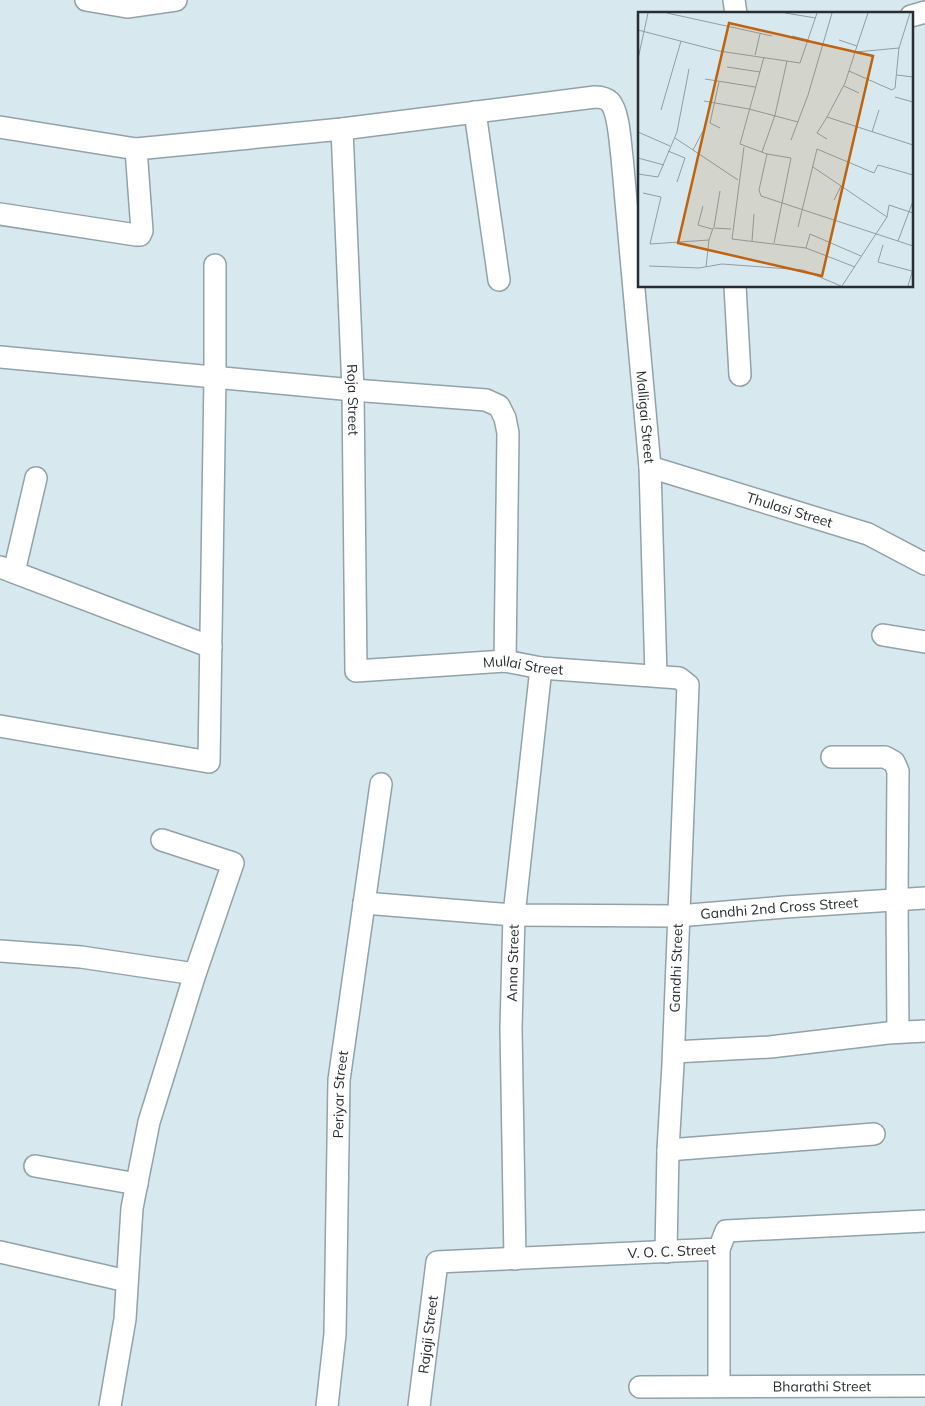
<svg xmlns="http://www.w3.org/2000/svg" width="925" height="1406" viewBox="0 0 925 1406" font-family="Mulish,sans-serif">
<style>
.lines{fill:none;stroke-linecap:round;stroke-linejoin:round}
.minor-casing{stroke:#91a2a8;stroke-width:24}
.minor{stroke:#fff;stroke-width:21}
.labels{text-anchor:middle;stroke-width:4;stroke-linejoin:round;paint-order:stroke}
.street-label{font-size:14px;fill:#272d30;stroke:#fff}
.inset-road{fill:none;stroke:#919ea3;stroke-width:1}
.view{fill:#bf6310;fill-opacity:0.15;stroke:#bf6310;stroke-width:2.5}
.inset-edge{fill:none;stroke:#272d30;stroke-width:2.5}
</style>
<rect width="100%" height="100%" fill="#d7e9ef"/>
<g class="lines">
<defs>
<g id="minor">
<polyline points="86,0 127,7 176,0"/>
<polyline points="734,0 736,14"/>
<polyline points="911,16 925,12"/>
<polyline points="475,112 499,280"/>
<path id="s1" d="M0,127L136,149L342,129L595,97C600,97 606,98 610,102C619,112 620,143 622,157L650,467L656,676"/>
<path id="s2" d="M342,129L353,390L356,671L505,661L541,668L679,678L688,685L673,1064L668,1150L666,1252"/>
<polyline points="0,214 136,235 140,235 142,231 136,149"/>
<polyline points="735,286 740,375"/>
<polyline points="0,357 353,390 486,400 499,406 505,418 508,433 505,661"/>
<path id="s3" d="M650,467L868,534L925,564"/>
<polyline points="0,567 211,647"/>
<polyline points="14,572 36,478"/>
<polyline points="883,635 925,642"/>
<polyline points="0,726 209,762 215,377 215,265"/>
<polyline points="832,757 885,757 894,762 898,771 897,899 898,1032"/>
<path id="s4" d="M364,903L514,915L678,916L785,907L925,898"/>
<polyline points="0,951 81,957 195,974 233,863 162,840"/>
<polyline points="674,1052 770,1047 888,1033 925,1031"/>
<polyline points="668,1150 874,1134"/>
<polyline points="35,1166 137,1184"/>
<polyline points="0,1252 127,1281"/>
<path id="s5" d="M515,1259L511,1028L514,915L541,668"/>
<polyline points="719,1385 719,1249"/>
<path id="s6" d="M640,1387L925,1386"/>
<polyline points="110,1406 125,1319 132,1208 149,1122 195,974"/>
<path id="s7" d="M327,1406L335,1334L339,1080L381,784"/>
<path id="s8" d="M419,1406L437,1262L719,1249L726,1231L925,1221"/>
</g>
</defs>
<!-- minor casing -->
<use href="#minor" class="minor-casing"/>
<!-- minor -->
<use href="#minor" class="minor"/>
</g>
<g class="labels">
<!-- street labels -->
<g class="street-label">
<text dy="5" stroke="none"><textPath href="#s2" startOffset="271">Roja Street</textPath></text>
<text dy="5" stroke="none"><textPath href="#s1" startOffset="934">Malligai Street</textPath></text>
<text dy="5" stroke="none"><textPath href="#s3" startOffset="146">Thulasi Street</textPath></text>
<text dy="5" stroke="none"><textPath href="#s2" startOffset="710">Mullai Street</textPath></text>
<text dy="5" stroke="none"><textPath href="#s4" startOffset="416">Gandhi 2nd Cross Street</textPath></text>
<text dy="5" stroke="none"><textPath href="#s5" startOffset="296">Anna Street</textPath></text>
<text transform="translate(676 968) rotate(-88)" y="5">Gandhi Street</text>
<text dy="5" stroke="none"><textPath href="#s7" startOffset="312">Periyar Street</textPath></text>
<text dy="5" stroke="none"><textPath href="#s8" startOffset="380">V. O. C. Street</textPath></text>
<text dy="5" stroke="none"><textPath href="#s8" startOffset="72">Rajaji Street</textPath></text>
<text dy="5" stroke="none"><textPath href="#s6" startOffset="182">Bharathi Street</textPath></text>
</g>
</g>
<!-- overview -->
<g transform="translate(638 12)">
<rect width="275" height="275" fill="#d7e9ef"/>
<path class="inset-road" d="M29,1L134,24M147,1L178,6M0,18L81,39L162,51L179,1M154,24L170,28M219,34L230,1M261,36L272,1M117,43L122,22M126,45L102,132L129,142L153,146L136,231M0,47L10,1M89,55L122,60M211,59L254,78L257,76L261,36L218,40M259,63L275,65M67,67L117,75M81,70L72,111L82,116M206,74L221,81M257,85L275,90M66,89L111,97L160,110M23,98L43,29M189,105L207,71L219,34L201,28M0,120L32,134M234,120L241,98M37,126L100,168M189,127L179,121L189,105L275,133M153,128L170,83L194,1M106,135L94,227L168,236L217,255M55,138L65,119M30,139L47,146L39,170M124,140L137,103L149,49M129,142L121,178L123,184L275,234M0,146L26,153M175,155L249,205M0,162L20,165L39,120L51,57M5,181L23,185L12,232L71,228L75,216L93,217M196,188L203,174M65,194L60,213L74,217M76,215L82,179M160,215L179,137L236,161L240,153L275,163M114,229L116,202M260,229L275,189M245,233L240,250L274,259M168,236L172,222L223,244M11,254L61,256L84,252L165,258L203,274M68,255L71,228M204,274L249,205L251,193L275,201M270,274L275,257"/>
<path class="view" d="M91,11L235,44L184,264L40,231Z"/>
<rect width="275" height="275" class="inset-edge"/>
</g>
</svg>
